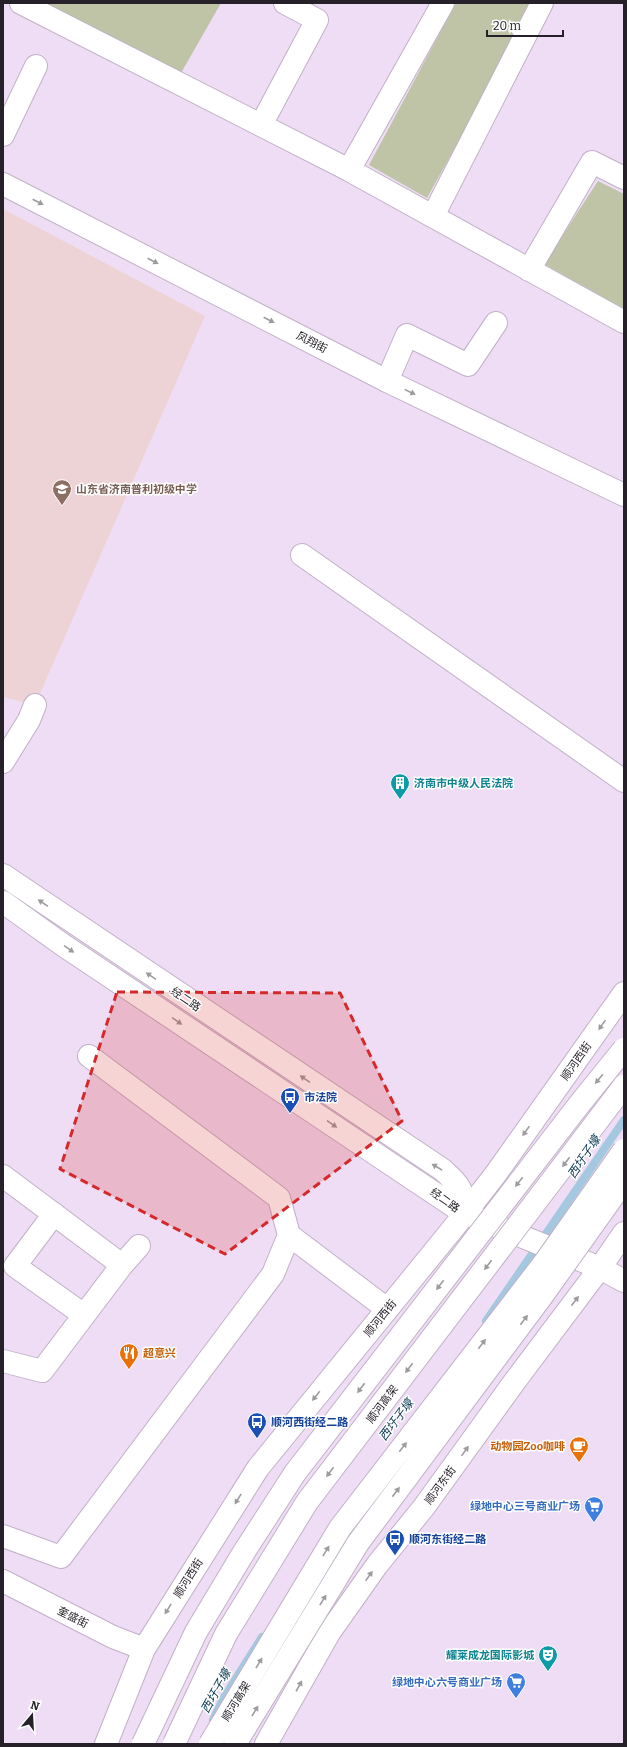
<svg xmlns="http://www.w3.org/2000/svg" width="627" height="1747" viewBox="0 0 627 1747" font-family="Bitter,'Noto Sans SC',serif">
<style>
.education{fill:#edd3d6}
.green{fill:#bec4a5}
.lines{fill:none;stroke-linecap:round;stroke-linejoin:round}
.stream{stroke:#a4c8df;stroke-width:8}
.minor-casing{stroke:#c1b1c7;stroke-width:24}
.major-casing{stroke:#c1b1c7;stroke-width:24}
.minor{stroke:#fff;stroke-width:22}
.major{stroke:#fff;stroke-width:22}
.highway-bridge-casing{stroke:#c1b1c7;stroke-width:24;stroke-linecap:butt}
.highway-bridge{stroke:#fff;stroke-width:22}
.oneway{fill:#9d9b9e}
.marked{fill:#d62828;fill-opacity:0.2;stroke:#d62828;stroke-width:3;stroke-dasharray:8 5;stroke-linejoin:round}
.labels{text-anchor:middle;stroke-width:3;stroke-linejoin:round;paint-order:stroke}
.street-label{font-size:11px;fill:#262028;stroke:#fff}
.education-label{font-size:11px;font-weight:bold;fill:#785e54;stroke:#fff;text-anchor:start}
.culture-label{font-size:11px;font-weight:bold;fill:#0d838f;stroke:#fff;text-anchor:start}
.transit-label{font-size:11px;font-weight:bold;fill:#164399;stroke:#fff;text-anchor:start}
.food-label{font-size:11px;font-weight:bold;fill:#c56008;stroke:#fff;text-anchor:start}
.shop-label{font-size:11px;font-weight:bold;fill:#366cbe;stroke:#fff;text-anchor:end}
.water-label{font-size:12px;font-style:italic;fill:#04354d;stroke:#fff}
</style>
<rect width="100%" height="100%" fill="#eeddf4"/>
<!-- education -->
<polygon class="education" points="3,209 205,316 35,705 3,697"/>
<!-- green -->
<g class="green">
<polygon points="44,3 221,3 181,73"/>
<polygon points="456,3 535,3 427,198 369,165"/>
<polygon points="598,181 624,194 624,309 544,264"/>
</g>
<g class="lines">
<!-- stream -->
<g class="stream">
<polyline points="486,1321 624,1120"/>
<polyline points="213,1720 223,1699 262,1637"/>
</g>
<defs>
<g id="minor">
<polyline points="21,3 349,170 624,322"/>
<polyline points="261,125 317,20 285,3"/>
<polyline points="3,135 36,66"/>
<polyline points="349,170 443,3"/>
<polyline points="3,184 387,381 624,495"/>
<polyline points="433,216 542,3"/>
<polyline points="529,270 592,162 624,178"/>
<polyline points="387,381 407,335 468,365 496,323"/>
<polyline points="302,555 624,781"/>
<polyline points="3,762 29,720 35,705"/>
<path d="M3,875L443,1170C461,1187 463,1189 464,1213"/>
<polyline points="3,902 63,945 464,1213 600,1268 624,1281"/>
<polyline points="3,1176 122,1265 42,1371 3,1361"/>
<polyline points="54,1214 15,1266 84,1315"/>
<polyline points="289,1235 387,1309"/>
<polyline points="122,1265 139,1246"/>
<polyline points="3,1536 61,1557 273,1274 289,1235 279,1198 89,1056"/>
<polyline points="3,1581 113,1637 144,1649"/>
</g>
<g id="major">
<polyline points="106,1744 144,1649 258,1468 455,1226 495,1175 624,993"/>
<polyline points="266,1744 329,1633 377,1565 424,1507 515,1381 600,1268 624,1233"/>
</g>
</defs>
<!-- minor casing -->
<use href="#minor" class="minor-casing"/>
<!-- major casing -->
<use href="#major" class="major-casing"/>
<!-- minor -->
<use href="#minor" class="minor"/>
<!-- major -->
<use href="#major" class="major"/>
<defs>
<g id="highway-bridge">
<polyline points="143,1744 196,1632 244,1552 295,1473 578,1106 624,1049"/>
<polyline points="174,1744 226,1634 307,1502 624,1086"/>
<polyline points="210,1744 340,1528 545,1262 624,1150"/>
<polyline points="235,1744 358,1543 542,1296 624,1181"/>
</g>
</defs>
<!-- highway-bridge casing -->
<use href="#highway-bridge" class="highway-bridge-casing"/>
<!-- highway-bridge -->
<use href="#highway-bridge" class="highway-bridge"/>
</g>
<!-- one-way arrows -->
<defs><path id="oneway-solid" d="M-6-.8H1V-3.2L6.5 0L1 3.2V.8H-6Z"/></defs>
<g class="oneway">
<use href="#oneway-solid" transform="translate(38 202) rotate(27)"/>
<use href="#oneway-solid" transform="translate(153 261) rotate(27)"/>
<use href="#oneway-solid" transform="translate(269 320) rotate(27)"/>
<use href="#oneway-solid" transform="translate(410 392) rotate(26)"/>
<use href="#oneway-solid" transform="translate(43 903) rotate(-146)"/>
<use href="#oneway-solid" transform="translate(69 949) rotate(34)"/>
<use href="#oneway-solid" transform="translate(151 976) rotate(-146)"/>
<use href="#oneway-solid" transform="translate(177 1021) rotate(34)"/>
<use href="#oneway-solid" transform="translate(602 1025) rotate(125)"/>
<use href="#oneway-solid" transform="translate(305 1079) rotate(-146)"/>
<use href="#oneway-solid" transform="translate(599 1079) rotate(129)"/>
<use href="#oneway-solid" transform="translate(332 1124) rotate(34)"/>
<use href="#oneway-solid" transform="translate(526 1131) rotate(125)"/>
<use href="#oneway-solid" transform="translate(566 1162) rotate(127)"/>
<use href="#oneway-solid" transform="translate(437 1167) rotate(-149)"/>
<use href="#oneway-solid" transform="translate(519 1182) rotate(128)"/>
<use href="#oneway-solid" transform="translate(488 1265) rotate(127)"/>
<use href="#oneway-solid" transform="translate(440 1285) rotate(127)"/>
<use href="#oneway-solid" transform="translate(575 1301) rotate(-53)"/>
<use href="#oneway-solid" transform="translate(524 1320) rotate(-53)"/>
<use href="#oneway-solid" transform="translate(482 1344) rotate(-53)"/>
<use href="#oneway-solid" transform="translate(409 1368) rotate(127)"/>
<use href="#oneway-solid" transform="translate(361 1388) rotate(127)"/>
<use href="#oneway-solid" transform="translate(316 1396) rotate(129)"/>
<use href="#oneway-solid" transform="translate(403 1447) rotate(-52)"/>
<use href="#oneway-solid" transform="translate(465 1451) rotate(-54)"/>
<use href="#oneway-solid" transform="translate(330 1472) rotate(127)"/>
<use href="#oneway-solid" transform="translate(396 1492) rotate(-53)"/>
<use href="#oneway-solid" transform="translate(238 1499) rotate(122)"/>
<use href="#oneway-solid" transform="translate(326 1551) rotate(-59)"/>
<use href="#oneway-solid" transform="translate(369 1576) rotate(-55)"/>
<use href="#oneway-solid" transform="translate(323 1600) rotate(-58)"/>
<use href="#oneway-solid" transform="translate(168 1609) rotate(122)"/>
<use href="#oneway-solid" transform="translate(259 1663) rotate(-59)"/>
<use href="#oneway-solid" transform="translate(299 1686) rotate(-61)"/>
<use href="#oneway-solid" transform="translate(255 1711) rotate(-59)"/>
</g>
<!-- marked area -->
<path class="marked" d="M117,992L340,993L402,1121L225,1254L60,1169Z"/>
<!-- icons -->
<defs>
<symbol id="school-pin" viewBox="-11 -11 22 30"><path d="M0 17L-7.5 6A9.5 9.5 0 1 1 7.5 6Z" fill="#8d6e63" stroke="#fff"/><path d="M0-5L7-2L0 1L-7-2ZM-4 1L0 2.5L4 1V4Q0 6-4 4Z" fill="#fff"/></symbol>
<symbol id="building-pin" viewBox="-11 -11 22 30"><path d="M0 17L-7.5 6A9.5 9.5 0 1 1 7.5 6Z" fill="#0f9aa8" stroke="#fff"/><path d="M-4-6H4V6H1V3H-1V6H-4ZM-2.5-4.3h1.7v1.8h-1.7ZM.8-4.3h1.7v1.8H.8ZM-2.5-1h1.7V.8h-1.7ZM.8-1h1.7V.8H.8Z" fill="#fff"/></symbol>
<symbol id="bus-pin" viewBox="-11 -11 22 30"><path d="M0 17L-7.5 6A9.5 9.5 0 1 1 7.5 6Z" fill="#1a4fb4" stroke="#fff"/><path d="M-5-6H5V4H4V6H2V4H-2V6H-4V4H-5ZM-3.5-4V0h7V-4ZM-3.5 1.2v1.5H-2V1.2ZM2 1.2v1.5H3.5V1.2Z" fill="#fff"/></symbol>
<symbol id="restaurant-pin" viewBox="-11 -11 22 30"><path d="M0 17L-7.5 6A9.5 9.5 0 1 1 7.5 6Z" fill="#e8710a" stroke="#fff"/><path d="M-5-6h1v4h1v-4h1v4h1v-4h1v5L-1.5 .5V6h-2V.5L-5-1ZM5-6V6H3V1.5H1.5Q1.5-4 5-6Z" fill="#fff"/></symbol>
<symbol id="cafe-pin" viewBox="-11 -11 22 30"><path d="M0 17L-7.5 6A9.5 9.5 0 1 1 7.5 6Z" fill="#e8710a" stroke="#fff"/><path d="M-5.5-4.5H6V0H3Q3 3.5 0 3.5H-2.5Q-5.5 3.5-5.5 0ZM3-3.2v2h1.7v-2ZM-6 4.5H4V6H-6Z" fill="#fff"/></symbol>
<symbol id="supermarket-pin" viewBox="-11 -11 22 30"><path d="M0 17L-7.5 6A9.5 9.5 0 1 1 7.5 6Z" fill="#3f7fe0" stroke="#fff"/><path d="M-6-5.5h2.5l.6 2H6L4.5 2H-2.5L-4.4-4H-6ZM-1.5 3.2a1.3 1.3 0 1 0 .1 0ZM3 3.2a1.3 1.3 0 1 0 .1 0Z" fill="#fff"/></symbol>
<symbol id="theatre-pin" viewBox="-11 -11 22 30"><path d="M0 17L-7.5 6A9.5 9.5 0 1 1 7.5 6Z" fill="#0f9aa8" stroke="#fff"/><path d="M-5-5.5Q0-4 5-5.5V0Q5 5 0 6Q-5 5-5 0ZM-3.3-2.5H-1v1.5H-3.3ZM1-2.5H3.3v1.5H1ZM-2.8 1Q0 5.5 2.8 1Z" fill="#fff"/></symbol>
</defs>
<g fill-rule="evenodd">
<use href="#school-pin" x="51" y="478" width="22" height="30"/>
<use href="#building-pin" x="389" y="772" width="22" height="30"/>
<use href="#bus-pin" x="279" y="1086" width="22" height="30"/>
<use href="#restaurant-pin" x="118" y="1342" width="22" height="30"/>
<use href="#bus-pin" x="246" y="1411" width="22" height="30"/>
<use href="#cafe-pin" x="568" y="1435" width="22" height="30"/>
<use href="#supermarket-pin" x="583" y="1495" width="22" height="30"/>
<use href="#bus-pin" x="384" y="1528" width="22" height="30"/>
<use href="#theatre-pin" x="537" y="1644" width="22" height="30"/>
<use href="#supermarket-pin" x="505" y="1671" width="22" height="30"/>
</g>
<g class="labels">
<!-- street labels -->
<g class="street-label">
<text transform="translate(312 342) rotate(27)" y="4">凤翔街</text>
<text transform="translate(186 999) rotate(34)" y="4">经二路</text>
<text transform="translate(576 1061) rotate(-55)" y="4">顺河西街</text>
<text transform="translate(445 1200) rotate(35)" y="4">经二路</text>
<text transform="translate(380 1318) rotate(-51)" y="4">顺河西街</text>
<text transform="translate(382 1404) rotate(-53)" y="4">顺河高架</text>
<text transform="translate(440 1485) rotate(-54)" y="4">顺河东街</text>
<text transform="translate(188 1578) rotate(-58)" y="4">顺河西街</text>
<text transform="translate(73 1617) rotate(27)" y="4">奎盛街</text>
<text transform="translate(236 1701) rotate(-59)" y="4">顺河高架</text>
</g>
<!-- education labels -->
<g class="education-label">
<text x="76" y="493">山东省济南普利初级中学</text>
</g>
<!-- culture labels -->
<g class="culture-label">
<text x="414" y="787">济南市中级人民法院</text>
<text x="534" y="1659" text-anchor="end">耀莱成龙国际影城</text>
</g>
<!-- transit labels -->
<g class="transit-label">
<text x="304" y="1101">市法院</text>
<text x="271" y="1426">顺河西街经二路</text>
<text x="409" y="1543">顺河东街经二路</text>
</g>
<!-- food labels -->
<g class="food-label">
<text x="143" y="1357">超意兴</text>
<text x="565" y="1450" text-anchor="end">动物园Zoo咖啡</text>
</g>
<!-- shop labels -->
<g class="shop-label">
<text x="580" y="1510">绿地中心三号商业广场</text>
<text x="502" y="1686">绿地中心六号商业广场</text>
</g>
<!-- water labels -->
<g class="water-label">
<text transform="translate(584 1157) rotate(-56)" y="4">西圩子壕</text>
<text transform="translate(396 1420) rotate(-53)" y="4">西圩子壕</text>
<text transform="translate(216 1691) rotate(-61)" y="4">西圩子壕</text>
</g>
</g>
<!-- border -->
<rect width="627" height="1747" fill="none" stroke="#262028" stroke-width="8"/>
<!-- north arrow -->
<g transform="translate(32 1715) rotate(18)" stroke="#ffffff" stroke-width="3" paint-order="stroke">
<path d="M0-3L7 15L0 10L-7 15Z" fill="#262028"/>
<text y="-6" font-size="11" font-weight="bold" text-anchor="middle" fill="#262028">N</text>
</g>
<!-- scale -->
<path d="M487 30v6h76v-6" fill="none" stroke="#262028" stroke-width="2"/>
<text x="493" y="30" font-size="12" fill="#262028" stroke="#ffffff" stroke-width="3" paint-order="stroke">20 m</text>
</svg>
